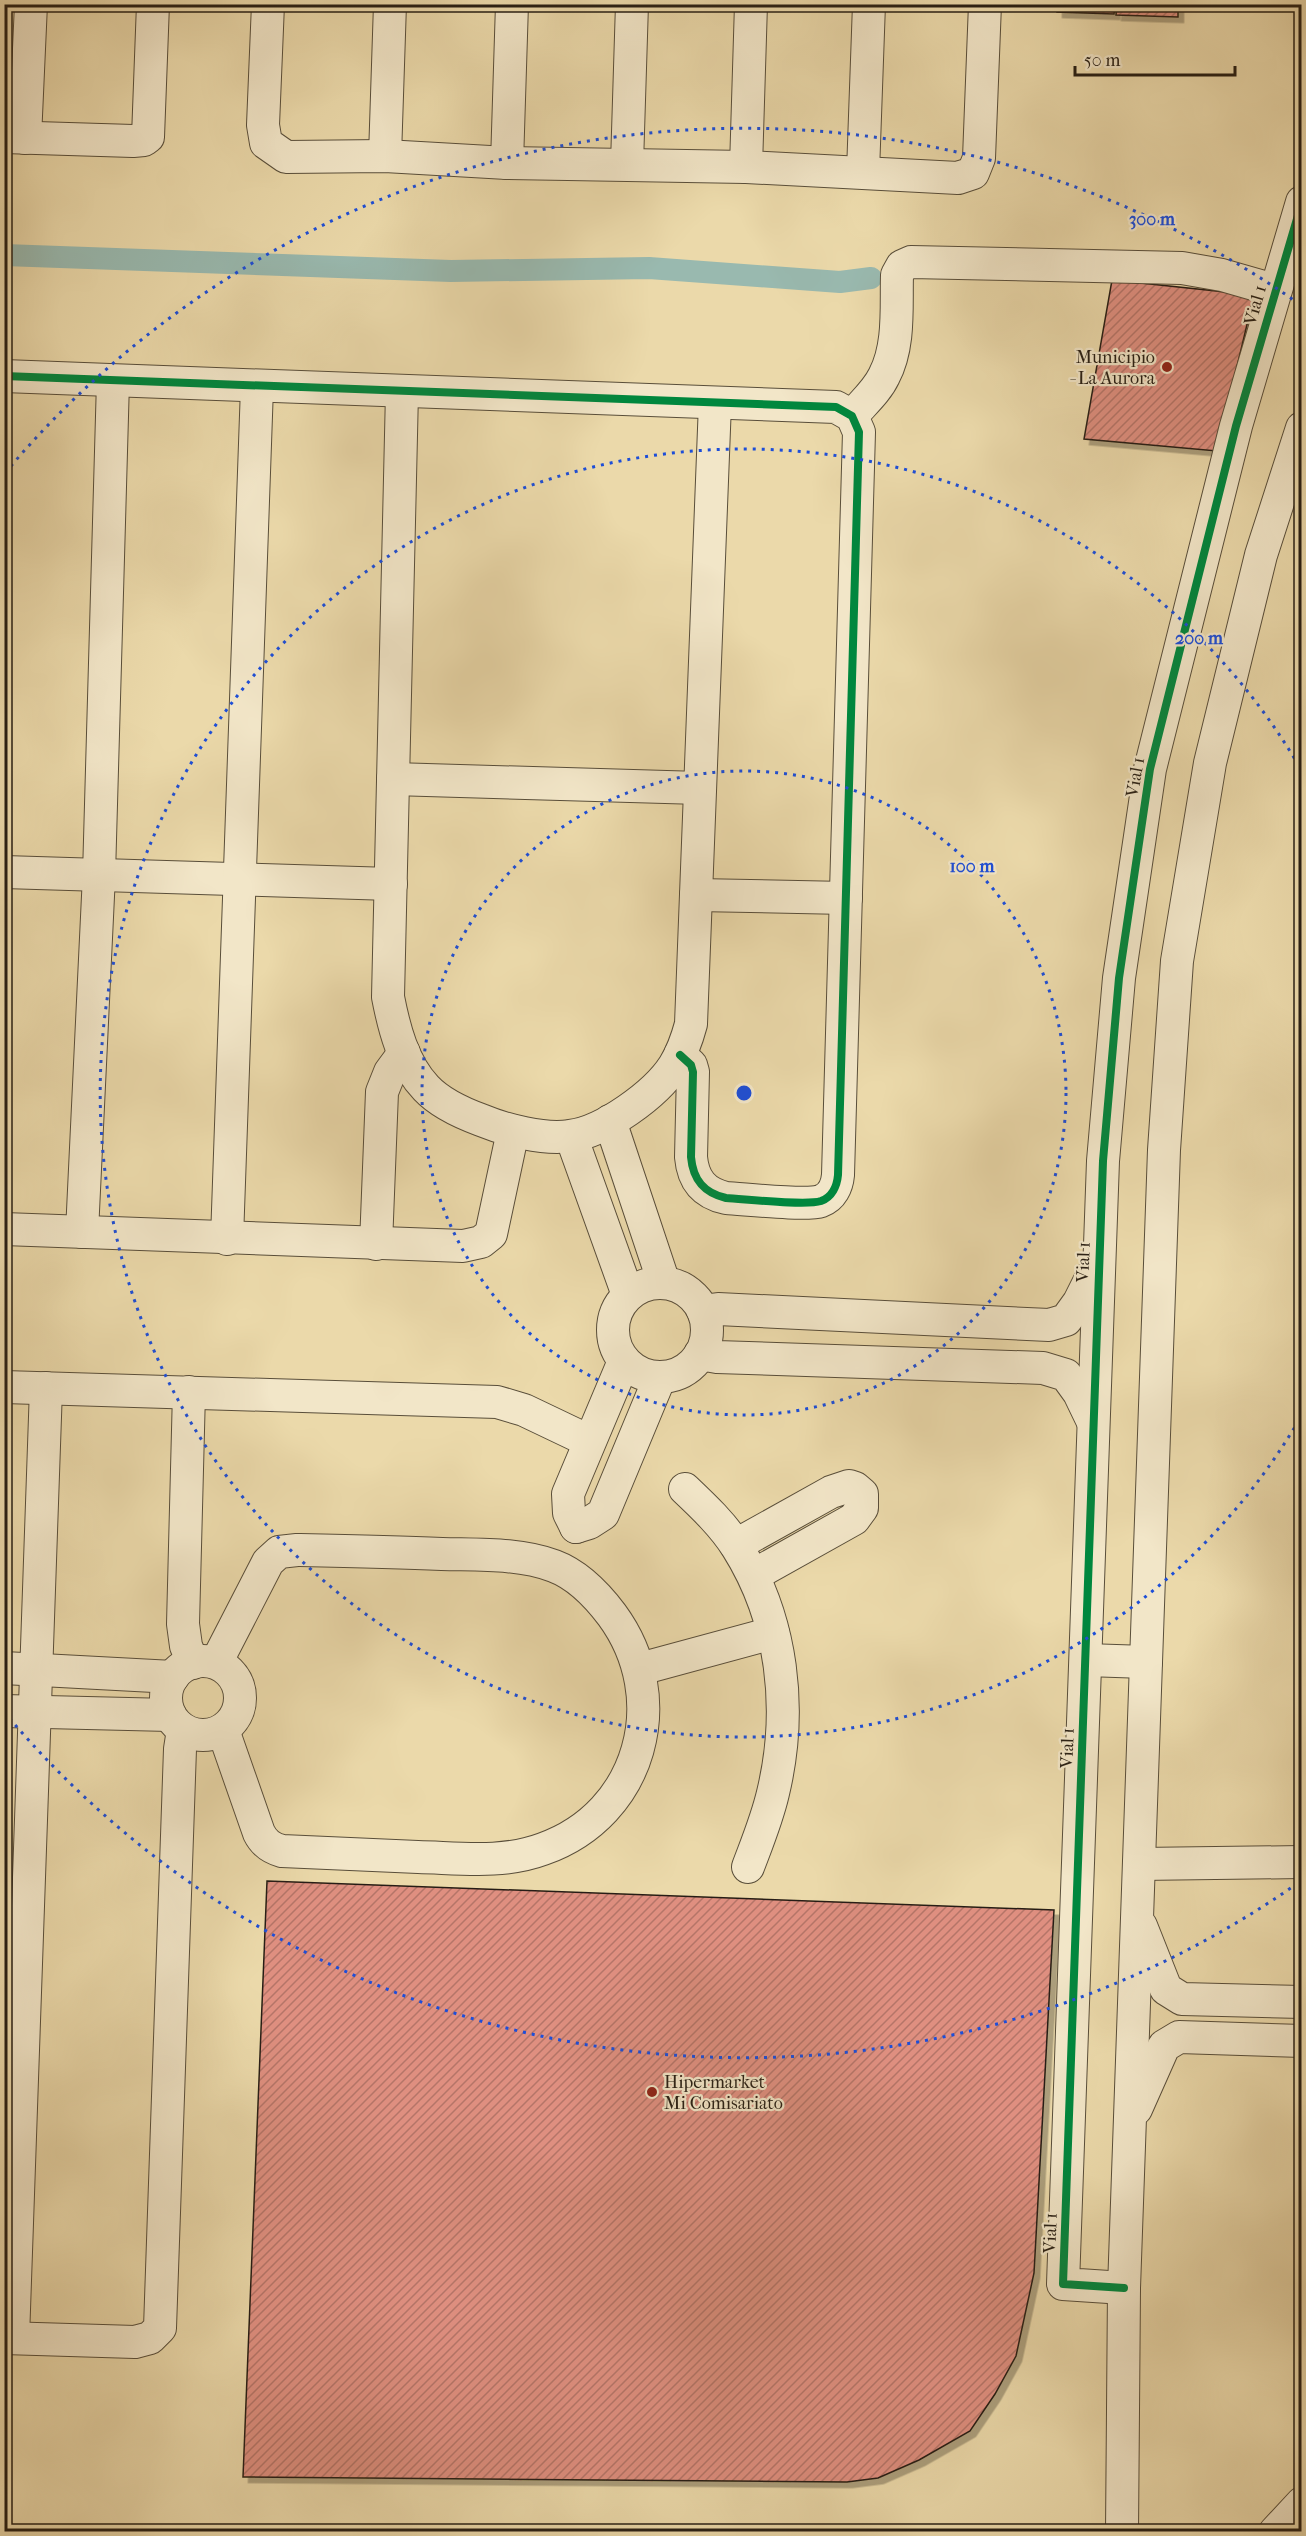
<svg xmlns="http://www.w3.org/2000/svg" width="1306" height="2536" viewBox="0 0 1306 2536" font-family="'IM FELL French Canon',serif">
<style>
.lines{fill:none;stroke-linecap:round;stroke-linejoin:round}
.canal{stroke:#99b9af;stroke-width:22}
.building{fill:url(#building-hatch);stroke:#281f14;stroke-width:1.5;filter:url(#shadow)}
.minor-casing{stroke:#594e3a;stroke-width:34}
.minor{stroke:#f2e6c8;stroke-width:32}
.cycleway-casing{stroke:#f2e6c8;stroke-width:11}
.cycleway{stroke:#00873e;stroke-width:8}
.ring{fill:none;stroke:#1d4ed8;stroke-width:3;stroke-dasharray:3 6}
.poi-dot{fill:#8f2418;stroke:#f2e6c8;stroke-width:2}
.labels{text-anchor:middle;stroke-width:4.5;stroke-linejoin:round;paint-order:stroke}
.street-label{font-size:18px;fill:#281f14;stroke:#f2e6c8}
.poi-label{font-size:18px;fill:#281f14;stroke:#f2e6c8;text-anchor:end}
.centre{fill:#1d4ed8;stroke:#f2e6c8;stroke-width:3}
.ring-label{font-size:18px;text-anchor:middle;font-weight:bold;fill:#1d4ed8;stroke:#f2e6c8;stroke-width:4.5;stroke-linejoin:round;paint-order:stroke}
</style>
<defs>
<pattern id="building-hatch" width="6" height="6" patternUnits="userSpaceOnUse" patternTransform="scale(1.5)"><rect width="6" height="6" fill="#df8f80"/><path d="M-1 1l2-2M0 6l6-6M5 7l2-2" fill="none" stroke="#b57468"/></pattern>
<filter id="shadow"><feDropShadow dx="5.5" dy="5.5" stdDeviation="0" flood-color="#0004"/></filter>
</defs>
<rect width="100%" height="100%" fill="#ebd9aa"/>
<filter id="stains"><feTurbulence type="fractalNoise" baseFrequency=".00333" numOctaves="4"/><feColorMatrix values="0 0 0 0 .2 0 0 0 0 .09 0 0 0 0 .02 0 0 0 .5 -.17"/></filter>
<radialGradient id="worn" r=".72"><stop offset=".6" stop-color="#630" stop-opacity="0"/><stop offset="1" stop-color="#630" stop-opacity=".3"/></radialGradient>
<g class="lines">
<!-- canal -->
<polyline class="canal" points="4,255 451,271 649,268 840,282 871,278"/>
</g>
<!-- building -->
<g class="building">
<polygon points="1057,4 1115,4 1114,14 1057,12"/>
<polygon points="1117,4 1178,4 1178,17 1116,15"/>
<polygon points="1112,280 1254,295 1217,451 1084,439"/>
<polygon points="267,1881 1054,1910 1034,2273 1016,2356 995,2394 970,2431 919,2460 878,2478 847,2482 243,2477"/>
</g>
<g class="lines">
<defs>
<g id="minor">
<polyline points="268,4 263,125 266,143 286,157 385,156 507,163 746,167 958,178 973,173 979,158 985,4"/>
<polyline points="4,137 133,141 144,140 148,137 153,4"/>
<polyline points="25,138 31,4"/>
<polyline points="385,156 390,4"/>
<polyline points="507,163 512,4"/>
<polyline points="627,164 632,4"/>
<polyline points="746,167 751,4"/>
<polyline points="863,172 869,4"/>
<path d="M4,376L836,407L852,416L859,432L838,1175C837,1186 832,1197 821,1201C806,1206 745,1199 726,1198C704,1193 693,1180 691,1157L693,1072L691,1065L680,1055"/>
<path d="M402,392L388,997C394,1028 403,1064 426,1088C440,1103 462,1113 481,1120C505,1130 544,1140 570,1136C604,1132 656,1094 674,1066C682,1053 687,1039 691,1024L715,403"/>
<path d="M852,416C863,403 877,391 884,376C900,346 896,307 897,275L902,266L911,262L1182,268L1222,275L1274,290"/>
<polyline points="393,779 700,788"/>
<polyline points="4,872 391,884"/>
<polyline points="696,895 846,898"/>
<polyline points="610,1121 664,1283"/>
<polyline points="571,1136 628,1295"/>
<polyline points="4,1229 463,1246 481,1242 491,1234 513,1131"/>
<polyline points="82,1232 99,875 113,381"/>
<polyline points="227,1239 257,387"/>
<polyline points="376,1244 382,1092 390,1072 404,1053"/>
<circle cx="660" cy="1330" r="47"/>
<polyline points="703,1311 718,1309 1049,1325 1066,1320 1079,1302 1094,1272"/>
<polyline points="700,1354 717,1357 1043,1368 1066,1375 1079,1393 1092,1420"/>
<polyline points="4,1387 497,1402 524,1410 589,1441"/>
<polyline points="189,1392 183,1624 186,1646 193,1663"/>
<path d="M685,1489C704,1507 723,1525 737,1547C783,1620 793,1710 773,1793C767,1819 757,1843 748,1867"/>
<polyline points="576,1527 589,1523 603,1514 660,1377"/>
<polyline points="576,1527 569,1513 568,1494 624,1361"/>
<polyline points="736,1545 831,1492 849,1486 855,1488 862,1494 862,1508 854,1519 754,1575"/>
<polyline points="1086,1660 1146,1662"/>
<circle cx="203" cy="1698" r="37"/>
<path d="M216,1663L268,1562L279,1552L297,1550C345,1551 394,1552 442,1554C479,1555 519,1553 554,1566C578,1575 597,1595 612,1615C673,1698 642,1814 543,1849C503,1864 460,1858 418,1857C372,1855 327,1853 282,1851C271,1848 264,1843 259,1833L223,1730"/>
<polyline points="4,1668 173,1677"/>
<polyline points="640,1669 773,1633"/>
<polyline points="4,1711 170,1715"/>
<polyline points="1139,1864 1302,1862"/>
<polyline points="1141,1926 1166,1989 1182,1999 1302,2002"/>
<polyline points="1136,2109 1164,2046 1179,2037 1302,2041"/>
<polyline points="1124,2288 1063,2284 1103,1161 1119,978 1150,769 1236,426 1302,202"/>
<polyline points="4,2338 135,2342 150,2338 160,2328 180,1749 183,1730"/>
<polyline points="13,2338 46,1388"/>
<polyline points="1122,2532 1124,2288 1164,1150 1177,961 1210,763 1261,555 1302,428"/>
<polyline points="1275,2532 1302,2503"/>
</g>
</defs>
<!-- minor casing -->
<use href="#minor" class="minor-casing"/>
<!-- minor -->
<use href="#minor" class="minor"/>
<defs>
<g id="cycleway">
<path d="M4,376L836,407L852,416L859,432L838,1175C837,1186 832,1197 821,1201C806,1206 745,1199 726,1198C704,1193 693,1180 691,1157L693,1072L691,1065L680,1055"/>
<polyline points="1124,2288 1063,2284 1103,1161 1119,978 1150,769 1236,426 1302,202"/>
</g>
</defs>
<!-- cycleway casing -->
<use href="#cycleway" class="cycleway-casing"/>
<!-- cycleway -->
<use href="#cycleway" class="cycleway"/>
</g>
<!-- distance rings -->
<g class="ring">
<circle cx="744" cy="1093" r="322"/>
<path d="M1299 1420A644 644 0 1 1 1299 766"/>
<path d="M1298 1883A965 965 0 0 1 5 1713M5 473A965 965 0 0 1 1298 303"/>
</g>
<!-- markers -->
<g class="poi-dot">
<circle cx="1167" cy="367" r="6"/>
<circle cx="652" cy="2092" r="6"/>
</g>
<g class="labels">
<!-- street labels -->
<g class="street-label">
<text transform="translate(1255 305) rotate(-74)" y="6">Vial 1</text>
<text transform="translate(1135 777) rotate(-80)" y="6">Vial 1</text>
<text transform="translate(1083 1262) rotate(-88)" y="6">Vial 1</text>
<text transform="translate(1067 1748) rotate(-88)" y="6">Vial 1</text>
<text transform="translate(1050 2233) rotate(-88)" y="6">Vial 1</text>
</g>
<!-- poi labels -->
<g class="poi-label">
<text x="1155" y="363">Municipio<tspan x="1155" dy="21">- La Aurora</tspan></text>
<text x="664" y="2088" text-anchor="start">Hipermarket<tspan x="664" dy="21">Mi Comisariato</tspan></text>
</g>
</g>
<circle cx="744" cy="1093" r="9" class="centre"/>
<g class="ring-label">
<text x="1152" y="225">300 m</text>
<text x="1199" y="644">200 m</text>
<text x="972" y="872">100 m</text>
</g>
<!-- margin -->
<rect width="1306" height="2536" fill="none" stroke="#ebd9aa" stroke-width="24"/>
<rect x="6" y="6" width="1294" height="2524" fill="none" stroke="#281f14" stroke-width="3"/>
<rect x="12" y="12" width="1282" height="2512" fill="none" stroke="#281f14" stroke-width="1.5"/>
<!-- scale -->
<path d="M1075 66v9h160v-9" fill="none" stroke="#281f14" stroke-width="3"/>
<text x="1084" y="66" font-size="18" fill="#281f14" stroke="#f2e6c8" stroke-width="4.5" paint-order="stroke">50 m</text>
<rect width="100%" height="100%" filter="url(#stains)"/>
<rect width="100%" height="100%" fill="url(#worn)"/>
</svg>
